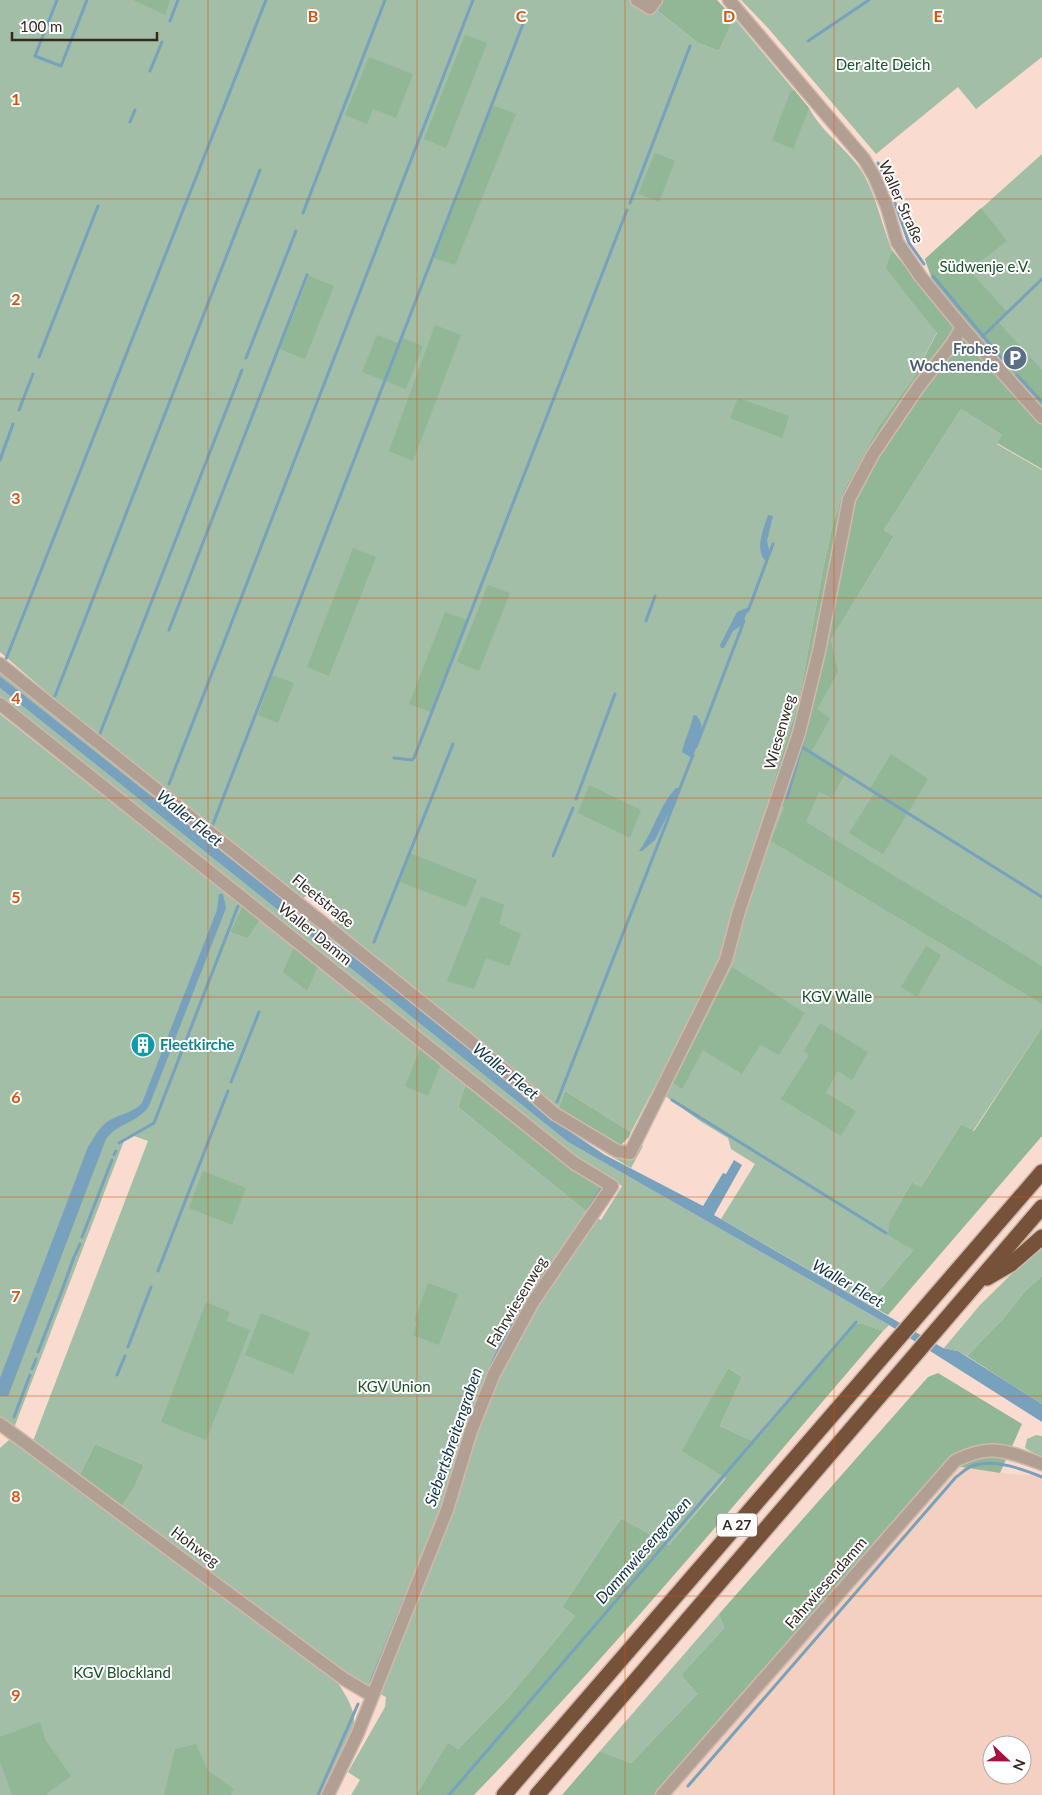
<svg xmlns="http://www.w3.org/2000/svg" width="1042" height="1795" viewBox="0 0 1042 1795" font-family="Lato,sans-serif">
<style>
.built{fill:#f3d0bf;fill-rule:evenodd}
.green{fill:#a2bea6}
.forest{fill:#91b797}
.water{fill:#77a1bd}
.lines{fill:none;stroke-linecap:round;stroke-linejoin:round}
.stream{stroke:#77a1bd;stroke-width:3}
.minor-casing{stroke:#d1b8ad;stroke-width:15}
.highway-casing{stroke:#d1b8ad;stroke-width:18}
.minor{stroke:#b29f94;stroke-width:12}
.highway{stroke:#77523b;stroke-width:15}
.grid{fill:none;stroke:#d6540e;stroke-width:1;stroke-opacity:0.55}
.labels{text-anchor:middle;stroke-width:4;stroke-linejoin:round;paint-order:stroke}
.shield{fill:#fff;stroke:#706865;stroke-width:1}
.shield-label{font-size:14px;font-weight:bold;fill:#332823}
.park-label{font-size:15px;fill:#175128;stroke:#fff}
.street-label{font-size:15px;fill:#332823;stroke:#fff}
.service-label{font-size:15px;font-weight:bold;fill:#4e5e75;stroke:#fff;text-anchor:end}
.culture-label{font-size:15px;font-weight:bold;fill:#0d838f;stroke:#fff;text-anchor:start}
.water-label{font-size:16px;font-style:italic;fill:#0f3247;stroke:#fff}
.grid-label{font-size:16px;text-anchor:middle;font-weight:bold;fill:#d6540e;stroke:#fff;stroke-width:4;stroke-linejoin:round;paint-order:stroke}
</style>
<rect width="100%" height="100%" fill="#f9dccf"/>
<!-- built -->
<path class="built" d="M957,1465L1000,1473L1042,1476V1795H671ZM992,1745H1022V1775H992Z"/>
<!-- green -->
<g class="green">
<path d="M0,0H661L658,4V11L698,43L719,51L734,18L809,108C821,131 843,146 859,167C875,190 881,223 892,250L885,268L937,332L913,378L878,427L843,491L831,531L822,574L799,700L768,799L784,808L819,792L832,799L846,773L810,752L831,718L816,709L839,671L831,640L894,536L884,530L961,409L1002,435L997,444L1042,470V1027L973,1131L961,1124L921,1187L912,1182L890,1220L913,1250L868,1304L721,1219L755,1164L731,1149L728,1138L700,1121L654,1088L631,1132L565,1091L558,1110L333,924L340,909L334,907L331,915L307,895L303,899L102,740L0,652Z"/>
<polygon points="741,0 1042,0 1042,57 976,109 958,87 876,154 768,28"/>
<polygon points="1042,154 1042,407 933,282 925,259"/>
<polygon points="0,670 614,1154 639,1143 643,1146 631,1168 572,1133 369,968 340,945 325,937 288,904 0,676"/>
<polygon points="0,688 568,1142 889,1325 883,1331 861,1323 850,1326 755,1442 720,1426 742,1377 728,1368 683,1451 726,1477 669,1545 621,1518 562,1607 575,1616 507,1699 458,1749 448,1744 416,1795 351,1795 360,1780 348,1772 385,1707 386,1697 366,1687 332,1663 121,1507 134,1488 144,1465 95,1444 79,1476 33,1441 148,1141 134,1136 124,1141 14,1428 0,1417 0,714 242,906 230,932 248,939 260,920 466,1083 458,1107 588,1213 601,1220 622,1186 565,1149 0,699"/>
<polygon points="1042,1244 1042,1276 1026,1290 1002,1320 967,1356 958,1351 944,1348 980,1305"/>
<polygon points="1036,1435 1042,1436 1042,1458 1025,1448 1027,1439"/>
<path d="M9,1440L14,1441L338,1683C345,1694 353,1706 354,1719C356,1739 330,1775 322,1795H0V1448Z"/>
<polygon points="719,1614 724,1628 681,1675 697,1694 631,1763 600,1751"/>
</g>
<!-- forest -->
<g class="forest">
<polygon points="133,0 170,0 165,15"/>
<polygon points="661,0 717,0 734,18 719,51 698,43 658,11 658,4"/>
<polygon points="465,35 487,43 446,148 424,139"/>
<polygon points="369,57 413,74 396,118 373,109 367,124 345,115"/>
<polygon points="794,90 809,108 793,149 772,140 790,93"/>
<polygon points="492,105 516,114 455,265 434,258"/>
<polygon points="655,153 675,161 659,202 638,194"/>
<polygon points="981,208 1007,241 969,270 1007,312 997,321 1042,370 1042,469 997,443 1002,435 961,409 884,530 894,536 831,640 839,671 817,709 831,718 811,752 846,773 832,799 819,792 806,822 1042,966 1042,1004 771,841 784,808 768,799 799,700 822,574 831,531 843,491 878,427 913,378 937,333 885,268 892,250 966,342 978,337 933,282 925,259"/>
<polygon points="309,276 334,286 305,359 280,349"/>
<polygon points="435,325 461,335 413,461 389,451"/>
<polygon points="377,335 400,344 403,338 423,346 406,389 362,372"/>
<polygon points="738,398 789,416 782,438 730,418"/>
<polygon points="353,548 376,557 329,676 307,667"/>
<polygon points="488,585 510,593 479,671 457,662"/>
<polygon points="445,612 467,620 431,712 409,704"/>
<polygon points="272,675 294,683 278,723 258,715"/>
<polygon points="891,754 928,779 883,854 849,833 875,792 870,789"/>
<polygon points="589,785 641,810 630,838 578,813"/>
<polygon points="410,853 477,880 466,907 400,882"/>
<polygon points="481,896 504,905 499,924 521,934 509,966 486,958 474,989 447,981"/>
<polygon points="242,906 260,920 248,939 230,932"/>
<polygon points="926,946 941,955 917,997 901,987"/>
<polygon points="294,947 318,966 307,991 283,972"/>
<polygon points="732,967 805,1013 779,1055 760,1045 742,1074 703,1050 682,1089 673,1083"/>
<polygon points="820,1023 868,1052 852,1080 837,1071 826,1093 856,1111 841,1136 781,1099 809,1055 804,1051"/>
<polygon points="1042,1027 1042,1136 888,1315 868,1304 913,1250 888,1235 890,1220 912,1182 921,1187 961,1124 974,1131"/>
<polygon points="421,1047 441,1064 428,1096 405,1086"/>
<path d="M466,1083C510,1121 554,1157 604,1188L588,1213L458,1107Z"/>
<polygon points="565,1091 631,1132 629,1137 619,1147 558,1110"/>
<polygon points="203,1171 246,1188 232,1225 189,1208"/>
<polygon points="1042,1276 1042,1404 967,1356 1002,1320 1026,1290"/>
<polygon points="428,1283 458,1294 439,1345 413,1335 417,1322 414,1321"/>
<polygon points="206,1302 230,1312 226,1321 250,1330 206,1440 161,1422"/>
<polygon points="261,1313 310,1333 293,1374 245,1355"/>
<path d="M861,1323L883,1331C749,1487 617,1647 474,1795H416L448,1743L458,1749L507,1699L575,1616L562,1607L621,1518L669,1545L726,1478L682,1451L728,1368L742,1377L720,1426L755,1442L850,1326Z"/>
<polygon points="938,1373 1022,1424 1000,1473 956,1466 656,1795 562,1795 600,1751 631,1763 697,1694 681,1675 724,1628 719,1614 928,1377"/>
<polygon points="95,1444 144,1465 134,1488 121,1507 79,1476"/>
<polygon points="40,1722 46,1741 71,1776 45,1795 12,1795 0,1762 0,1737"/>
<polygon points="196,1744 208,1771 234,1789 230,1795 164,1795 175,1749"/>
</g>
<!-- water -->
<g class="water">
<path d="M768,515L773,516L767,541L770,554L767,562C753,551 764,528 768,515Z"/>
<polygon points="749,607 742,625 733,631 724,648 721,648 720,645 737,612"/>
<path d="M0,676L288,904C312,929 341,947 369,968L572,1133L605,1155L703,1206L723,1173L726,1174L734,1160L742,1165L714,1215L943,1348L958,1351L1042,1404V1422L889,1325L568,1142L0,688Z"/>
<path d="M696,715C708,728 698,743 692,758L682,752C684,741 691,728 693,716Z"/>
<path d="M676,788H681L655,840L642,851H639C654,831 659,806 676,788Z"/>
<path d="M219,894H223L226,908L149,1106C138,1123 117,1123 106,1139L10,1391L8,1396H0V1378L88,1147C94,1138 98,1129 107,1122C118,1114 132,1114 142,1103L217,910Z"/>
</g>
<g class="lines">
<!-- stream -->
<g class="stream">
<polyline points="57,0 35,56 61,66 87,0"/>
<polyline points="170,21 178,0"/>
<polyline points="808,41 869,0"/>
<polyline points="150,71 162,42"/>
<polyline points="130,122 135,110"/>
<polyline points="878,163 893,191"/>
<polyline points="630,203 690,46"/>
<polyline points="895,203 909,243 924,264"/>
<polyline points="303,213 385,0"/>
<polyline points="933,276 1004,361"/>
<polyline points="982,337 1042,279"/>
<polyline points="39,357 98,206"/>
<polyline points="246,358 296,231"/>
<polyline points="1017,375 1042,402"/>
<polyline points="19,410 33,374"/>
<polyline points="0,460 13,424"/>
<polyline points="748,611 773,544"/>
<polyline points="646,621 655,596"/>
<polyline points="169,630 307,275"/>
<polyline points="6,659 266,0"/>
<polyline points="55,696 260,170"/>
<polyline points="99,736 242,370"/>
<polyline points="696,747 744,621"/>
<polyline points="802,747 1042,897"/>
<polyline points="394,758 412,760 414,758 627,210"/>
<polyline points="169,784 473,0"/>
<polyline points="787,798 807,727"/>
<polyline points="576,799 615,694"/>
<polyline points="213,824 523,24"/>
<polyline points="553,856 573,808"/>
<polyline points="374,942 453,744"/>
<polyline points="231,1082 259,1012"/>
<polyline points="672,1100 886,1233"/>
<polyline points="557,1102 693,755"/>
<polyline points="119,1143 154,1123 238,906"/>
<polyline points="114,1155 116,1151"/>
<polyline points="590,1207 601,1189"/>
<polyline points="82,1237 112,1160"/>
<polyline points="75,1255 80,1244"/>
<polyline points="158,1271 228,1091"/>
<polyline points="60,1296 74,1257"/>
<polyline points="128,1347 151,1287"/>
<polyline points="38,1352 59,1298"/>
<polyline points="32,1369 36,1359"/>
<path d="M489,1371C504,1335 525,1302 547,1270"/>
<polyline points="117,1375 125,1356"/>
<polyline points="14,1417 30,1375"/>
<polyline points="371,1682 404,1601"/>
<path d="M688,1786L956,1477C961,1474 966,1468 972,1466C993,1458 1023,1469 1042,1477"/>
<polyline points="318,1795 358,1704"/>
<polyline points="449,1795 856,1322"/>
</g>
<defs>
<g id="minor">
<polyline points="637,0 650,8 656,0"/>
<polyline points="729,0 864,159 874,176 887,207 897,242 921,277 962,327 1042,417"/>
<polyline points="0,664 475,1045 555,1114 617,1151 630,1153 726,960 739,911 799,733 819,651 849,499 873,454 919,386 952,344 962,327"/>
<polyline points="0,704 574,1163 612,1186 533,1302 494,1374 471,1431 447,1510 357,1735 328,1795"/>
<polyline points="0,1424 344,1679 371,1695"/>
<path d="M662,1795L955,1461C990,1443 1007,1451 1042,1464"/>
</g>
<g id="highway">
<polyline points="987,1278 1011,1264 1042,1237"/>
<polyline points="504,1795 1042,1172"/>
<polyline points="537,1795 1042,1207"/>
</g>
</defs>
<!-- minor casing -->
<use href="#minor" class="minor-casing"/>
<!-- highway casing -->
<use href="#highway" class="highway-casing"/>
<!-- minor -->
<use href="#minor" class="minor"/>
<!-- highway -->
<use href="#highway" class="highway"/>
</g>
<!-- grid -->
<path class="grid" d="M208,0V1795M417,0V1795M625,0V1795M834,0V1795M0,199H1042M0,399H1042M0,598H1042M0,798H1042M0,997H1042M0,1197H1042M0,1396H1042M0,1596H1042"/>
<!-- icons -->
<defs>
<symbol id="parking-disc" viewBox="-11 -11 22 22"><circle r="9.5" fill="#5c6f8a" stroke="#fff"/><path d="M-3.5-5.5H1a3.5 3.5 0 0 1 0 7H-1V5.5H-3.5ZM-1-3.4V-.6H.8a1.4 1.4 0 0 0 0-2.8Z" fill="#fff"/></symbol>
<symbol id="building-disc" viewBox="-11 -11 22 22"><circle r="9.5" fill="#0f9aa8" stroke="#fff"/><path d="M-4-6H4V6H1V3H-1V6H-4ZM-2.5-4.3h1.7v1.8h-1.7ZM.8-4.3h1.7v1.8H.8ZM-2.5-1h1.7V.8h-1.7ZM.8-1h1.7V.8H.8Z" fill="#fff"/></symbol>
</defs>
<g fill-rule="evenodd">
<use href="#parking-disc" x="1001" y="344" width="28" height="28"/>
<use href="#building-disc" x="129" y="1031" width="28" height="28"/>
</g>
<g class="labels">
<!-- shield labels -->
<rect class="shield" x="717" y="1513.5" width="40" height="23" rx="4"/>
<g class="shield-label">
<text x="737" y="1530">A 27</text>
</g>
<!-- park labels -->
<g class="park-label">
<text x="883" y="70">Der alte Deich</text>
<text x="985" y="272">Südwenje e.V.</text>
<text x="837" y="1002">KGV Walle</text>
<text x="394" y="1392">KGV Union</text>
<text x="122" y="1678">KGV Blockland</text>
</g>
<!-- street labels -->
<g class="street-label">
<text transform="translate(901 202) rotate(66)" y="5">Waller Straße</text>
<text transform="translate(780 732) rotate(-74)" y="5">Wiesenweg</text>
<text transform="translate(323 901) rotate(39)" y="5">Fleetstraße</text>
<text transform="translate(315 934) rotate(39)" y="5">Waller Damm</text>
<text transform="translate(517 1302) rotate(-59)" y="5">Fahrwiesenweg</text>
<text transform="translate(195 1547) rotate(37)" y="5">Hohweg</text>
<text transform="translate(826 1583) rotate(-49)" y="5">Fahrwiesendamm</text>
</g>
<!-- service labels -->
<g class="service-label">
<text x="998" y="354">Frohes<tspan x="998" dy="17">Wochenende</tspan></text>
</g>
<!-- culture labels -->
<g class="culture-label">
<text x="160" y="1050">Fleetkirche</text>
</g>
<!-- water labels -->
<g class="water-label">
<text transform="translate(190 818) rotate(39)" y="6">Waller Fleet</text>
<text transform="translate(506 1071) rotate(39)" y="6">Waller Fleet</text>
<text transform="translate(848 1283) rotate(30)" y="6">Waller Fleet</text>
<text transform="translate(453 1437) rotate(-71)" y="6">Siebertsbreitengraben</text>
<text transform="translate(643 1550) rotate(-49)" y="6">Dammwiesengraben</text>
</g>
</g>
<g class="grid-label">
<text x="313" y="22">B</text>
<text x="521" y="22">C</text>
<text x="729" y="22">D</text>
<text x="938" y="22">E</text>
<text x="16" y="105">1</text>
<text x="16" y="305">2</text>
<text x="16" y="504">3</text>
<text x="16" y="704">4</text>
<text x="16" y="903">5</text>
<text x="16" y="1103">6</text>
<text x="16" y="1302">7</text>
<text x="16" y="1502">8</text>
<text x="16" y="1701">9</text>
</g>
<!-- north arrow -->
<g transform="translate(1007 1760) rotate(112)"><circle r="24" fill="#ffffff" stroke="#ada9a7"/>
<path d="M0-4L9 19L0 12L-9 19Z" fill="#a70f3c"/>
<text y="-8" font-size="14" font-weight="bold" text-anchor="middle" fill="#332823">N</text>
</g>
<!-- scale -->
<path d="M12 32v8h145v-8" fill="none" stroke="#332823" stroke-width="2.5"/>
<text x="20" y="32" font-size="15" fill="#332823" stroke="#ffffff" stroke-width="4" paint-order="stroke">100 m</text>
</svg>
